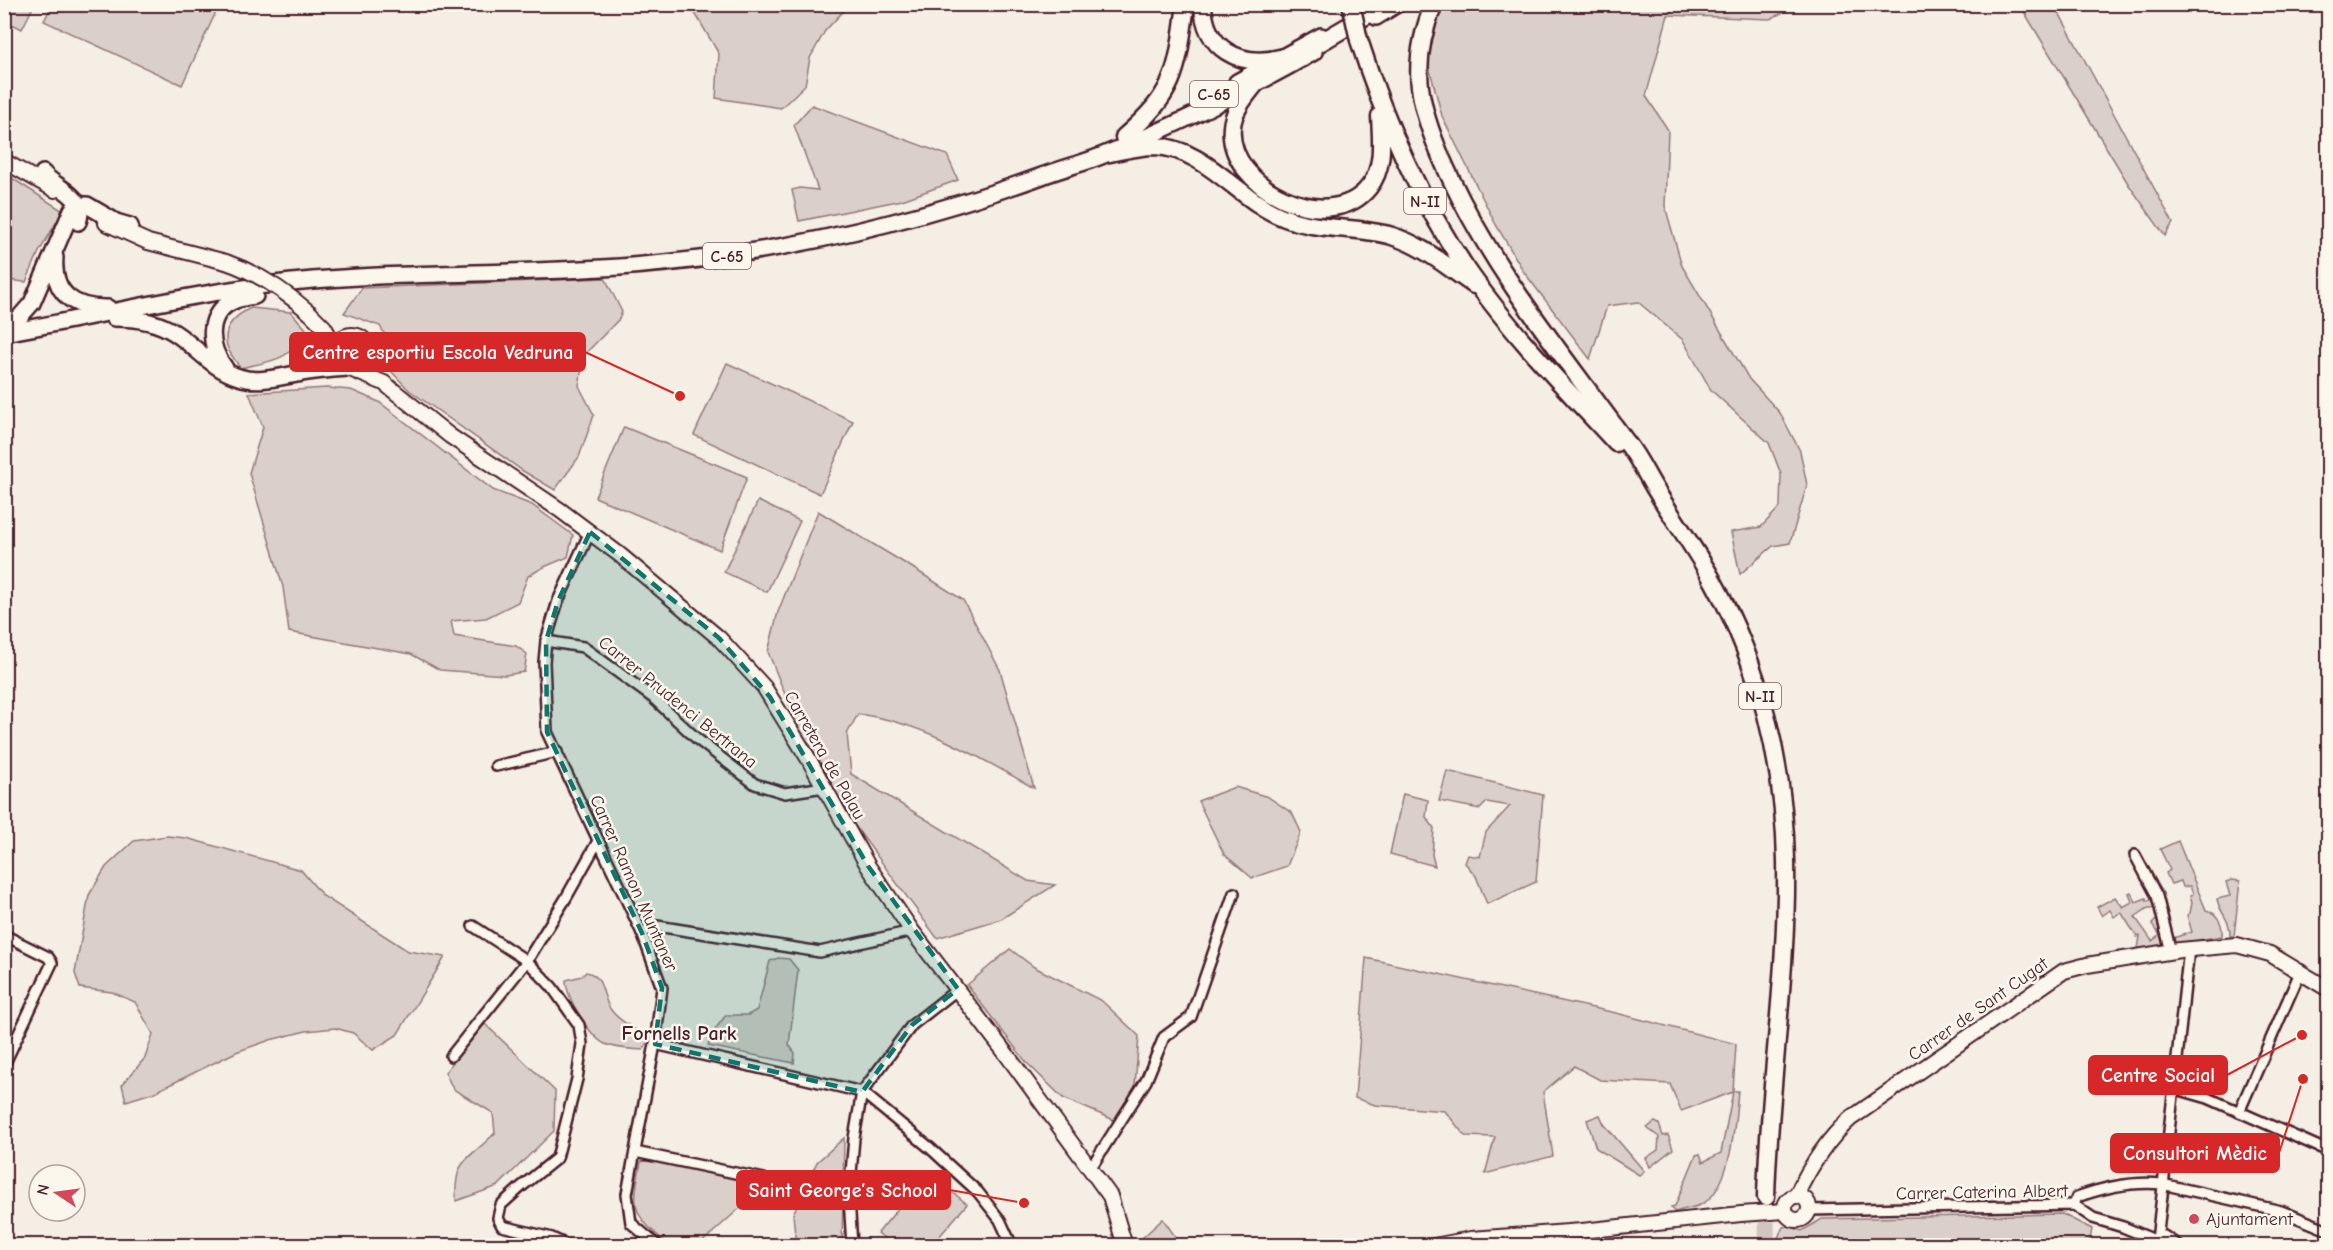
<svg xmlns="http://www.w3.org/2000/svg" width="2333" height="1250" viewBox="0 0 2333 1250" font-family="'Comic Neue',sans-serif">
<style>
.green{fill:#dbd0c9;stroke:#92787a;stroke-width:1.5}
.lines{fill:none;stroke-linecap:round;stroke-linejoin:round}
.highway-tunnel{stroke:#d2c5bf;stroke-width:16;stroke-dasharray:16 8;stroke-linecap:butt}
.street-casing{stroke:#4a1f2b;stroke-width:14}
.secondary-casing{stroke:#4a1f2b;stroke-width:18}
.primary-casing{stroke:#4a1f2b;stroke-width:20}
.highway-casing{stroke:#4a1f2b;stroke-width:21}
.street{stroke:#fbf7ec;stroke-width:9}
.secondary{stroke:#fbf7ec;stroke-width:14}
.primary{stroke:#fbf7ec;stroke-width:15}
.highway{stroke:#fbf7ec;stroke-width:16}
.secondary-bridge-casing{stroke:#4a1f2b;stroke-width:18;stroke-linecap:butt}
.highway-bridge-casing{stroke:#4a1f2b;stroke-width:21;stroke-linecap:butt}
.secondary-bridge{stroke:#fbf7ec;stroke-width:14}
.highway-bridge{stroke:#fbf7ec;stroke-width:16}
.marked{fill:#0f766e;fill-opacity:0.2;stroke:#0f766e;stroke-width:4.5;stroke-dasharray:12 8;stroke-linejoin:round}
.poi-dot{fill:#d1495b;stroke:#fbf7ec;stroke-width:2}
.labels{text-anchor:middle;stroke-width:5;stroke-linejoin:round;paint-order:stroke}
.shield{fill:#fbf7ec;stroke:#7f6065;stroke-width:1.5}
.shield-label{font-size:16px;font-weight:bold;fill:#4a1f2b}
.street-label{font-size:18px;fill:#4a1f2b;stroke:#fbf7ec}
.poi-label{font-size:18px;fill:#4a1f2b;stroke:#fbf7ec;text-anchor:start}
.neighbourhood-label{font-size:20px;font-weight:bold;fill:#4a1f2b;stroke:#fbf7ec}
.leader{fill:none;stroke:#d62828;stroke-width:2}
.callout-dot{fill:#d62828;stroke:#fbf7ec;stroke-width:2}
.callout{fill:#d62828;stroke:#d62828;stroke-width:2}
.callout-label{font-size:20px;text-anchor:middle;font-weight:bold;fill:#fff}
</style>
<rect width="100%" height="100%" fill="#f4eee4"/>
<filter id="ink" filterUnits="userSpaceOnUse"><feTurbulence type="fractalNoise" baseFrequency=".0167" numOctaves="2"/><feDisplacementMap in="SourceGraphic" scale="12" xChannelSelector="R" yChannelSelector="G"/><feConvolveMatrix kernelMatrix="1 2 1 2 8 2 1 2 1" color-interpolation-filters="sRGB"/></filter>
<g filter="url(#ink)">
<!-- green -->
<g class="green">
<polygon points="13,5 34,5 22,29 6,21"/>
<polygon points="200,5 216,12 182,85 44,21 52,5"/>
<polygon points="671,5 849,5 825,31 810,58 805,85 781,108 716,98 719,54 695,13"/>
<polygon points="1445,5 1850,5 1796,6 1770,19 1668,15 1646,96 1668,130 1665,206 1682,266 1749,379 1780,413 1800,451 1807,485 1790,543 1773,546 1740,574 1731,532 1761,527 1780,507 1781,474 1769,443 1711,390 1683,340 1638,302 1607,306 1590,359 1524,272 1495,223 1442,116 1427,59 1434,28"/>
<polygon points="2020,5 2057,5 2058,11 2173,223 2165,236 2129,185"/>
<polygon points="812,105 947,155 958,180 902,200 799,221 792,190 800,188 818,190 794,125"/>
<polygon points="4,173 63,211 39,252 26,282 5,280"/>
<polygon points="605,278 622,312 619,319 584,355 579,386 594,415 579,457 555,490 523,471 409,390 389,369 385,335 380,326 344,313 362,288"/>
<path d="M251,308L291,312L306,329C292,361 271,361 240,368C236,361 229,353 227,346C222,326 236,315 251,308Z"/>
<polygon points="727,363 853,421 820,494 694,435"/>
<polygon points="327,388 351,390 379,402 493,490 532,505 573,535 568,557 544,567 528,576 518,602 486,618 451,621 454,636 516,646 527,654 524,672 505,675 440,670 411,654 289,632 283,587 249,473 263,427 249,393"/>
<polygon points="624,427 747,477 720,550 595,497"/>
<polygon points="758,501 800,521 767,592 724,572"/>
<path d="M818,511L916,570L963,600L1000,670L1034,788C979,757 922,722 858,714L847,734L851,774L1028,881L1055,885L1001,919L937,938L817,774L768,652L778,612Z"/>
<polygon points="1447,771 1543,795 1536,882 1487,904 1476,876 1465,863 1468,855 1480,857 1486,832 1510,806 1487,802 1480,809 1439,801"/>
<polygon points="1235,787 1268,797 1292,813 1301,832 1287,866 1252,878 1224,854 1198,801"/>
<polygon points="1403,794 1428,800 1426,817 1434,828 1432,855 1435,866 1390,854"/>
<polygon points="167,836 186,838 301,870 323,896 408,951 445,957 397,1035 373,1050 353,1033 335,1028 306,1031 270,1040 236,1052 155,1092 126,1101 122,1085 145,1058 153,1034 135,1002 112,992 80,988 75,973 89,895 106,867 134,841"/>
<path d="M2178,841L2206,910C2218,913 2223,925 2222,936L2175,944L2173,938L2192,932L2187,915L2190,913L2192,903L2190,896L2193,894L2190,886L2183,887L2181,881L2171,884L2166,873L2170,870L2160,849Z"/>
<path d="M2232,880L2240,881L2234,936H2230C2231,920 2220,914 2217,899L2230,896L2226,882Z"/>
<polygon points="2131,892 2136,902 2146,898 2147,901 2154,899 2156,908 2148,908 2135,917 2152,941 2160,935 2152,924 2159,917 2166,945 2138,949 2140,936 2137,937 2121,912 2114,917 2110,910 2102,916 2097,907 2115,897 2123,907 2132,902 2129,893"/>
<polygon points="1010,949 1034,967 1102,1001 1139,1036 1134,1097 1114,1120 1063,1098 1027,1063 967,985"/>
<polygon points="778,958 789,959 798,970 789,1045 795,1053 794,1063 708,1046 713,1032 726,1015 748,1015 757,1010 770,961"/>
<path d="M1366,958L1616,1013L1736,1044L1733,1091H1738C1735,1121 1732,1188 1702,1204C1695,1208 1683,1209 1675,1212L1671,1207L1675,1206L1696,1155L1700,1154L1703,1162L1721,1153L1733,1092L1681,1111L1670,1084L1600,1080L1574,1066L1543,1092L1553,1156L1485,1174L1495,1137L1465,1136L1445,1111L1375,1105L1355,1098Z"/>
<path d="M586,972C605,975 601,997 611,1010C620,1022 637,1030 650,1038L643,1050C632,1049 616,1049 605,1044C589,1036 566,997 566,980L582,976Z"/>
<path d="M485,1024L555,1091L554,1131L498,1186L456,1201C454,1157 468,1161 495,1133L493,1113L453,1089L445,1072Z"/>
<polygon points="1600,1115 1604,1124 1644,1171 1639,1175 1596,1148 1587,1120"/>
<polygon points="1655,1122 1659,1124 1663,1136 1668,1135 1673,1149 1650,1167 1646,1158 1658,1150 1659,1137 1647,1128"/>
<polygon points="844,1138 842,1245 796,1245 793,1214 817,1162"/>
<path d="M645,1161L665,1163L761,1185V1189L699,1245H669C632,1214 631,1210 641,1162Z"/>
<polygon points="928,1172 967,1204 932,1245 892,1245 878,1233"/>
<polygon points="2062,1214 2092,1229 2089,1245 1775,1244 1783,1227 1789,1226 1802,1231 1822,1219"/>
<polygon points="1163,1219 1181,1245 1148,1245 1142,1238"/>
</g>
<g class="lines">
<!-- highway-tunnel -->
<polyline class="highway-tunnel" points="1766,1198 1767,1246"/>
<defs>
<g id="street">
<polyline points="590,532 558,601 546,641 544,662 547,732 642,933 662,988 655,1044 627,1194 631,1223 658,1246"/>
<polyline points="546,641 583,647 652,697 697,739 755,784 785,793 824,787"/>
<polyline points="496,766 557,752"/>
<polyline points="2135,855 2157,896 2171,952"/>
<polyline points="473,926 527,961 552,987 579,1025 582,1044 577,1079 557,1158 521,1187 501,1205 498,1218 502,1226 552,1238 569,1246"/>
<polyline points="642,933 657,926 820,952 912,931"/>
<polyline points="4,935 48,957 52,963 4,1065"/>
<polyline points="655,1044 862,1092 930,1148 978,1192 1000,1220 1012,1246"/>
<polyline points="451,1056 527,961 566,898 598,841"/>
<polyline points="2173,1088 2208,1098 2328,1151"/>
<polyline points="2239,1112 2301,970"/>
<polyline points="635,1152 764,1179"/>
<polyline points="1090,1169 1146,1081 1164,1037 1191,1017 1234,893"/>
<path d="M2074,1205L2077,1197C2105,1187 2132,1181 2162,1184L2281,1211L2328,1230"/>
<polyline points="1809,1210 2074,1205 2093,1218 2123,1227 2157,1241 2164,1236 2179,1246"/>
<polyline points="2157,1241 2189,949"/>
<polyline points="852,1246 849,1197 854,1138 862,1092 912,1025 958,989"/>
</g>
<g id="secondary">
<polyline points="4,161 55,190"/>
<polyline points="106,223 148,242 226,262"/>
<polyline points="310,313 324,327 336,348"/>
<circle cx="352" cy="352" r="17"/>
<polyline points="350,369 384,383 450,436 560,510 620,555 719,638 764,687 808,758 868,866 912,931 1007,1055 1110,1196 1125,1246"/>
<circle cx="1797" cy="1208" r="12"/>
<path d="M1796,1196C1810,1166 1826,1141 1850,1119L2064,971L2087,965L2180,950L2237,945L2270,954L2328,989"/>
<polyline points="1434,1246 1471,1239 1582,1231 1741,1214 1785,1211"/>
</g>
<g id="primary">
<polyline points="1376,17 1397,4"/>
<polyline points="1237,82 1321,36"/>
<path d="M43,173C56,189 88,196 78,222"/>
<path d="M55,257C52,294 74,309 108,308"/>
<path d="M114,318C135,318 157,321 175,333C198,348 212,369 239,377C259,384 282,376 302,373C317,370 332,369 348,368"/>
<polyline points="4,326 18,319 32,303 72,210 79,206 87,205 116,222 130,226"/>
<path d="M4,333C100,316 195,292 292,282C405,271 519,275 632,266C773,255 909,224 1042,176C1063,168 1085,163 1106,154C1177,125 1247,90 1314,52"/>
<path d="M225,368C208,347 205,311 236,300C242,298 249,297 255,296"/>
<polyline points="310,370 335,353"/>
</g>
<g id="highway">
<path d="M1203,4C1204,49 1240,68 1280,58"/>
<path d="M1434,4C1423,30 1417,59 1420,87C1424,119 1437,150 1451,179C1496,275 1565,357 1627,443C1638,457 1645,472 1654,487C1673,519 1695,548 1713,581C1760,665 1784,764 1786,860C1788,973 1769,1085 1766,1197"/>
<path d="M1359,40C1386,125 1421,205 1473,278C1515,337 1567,390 1616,443"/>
<polyline points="1303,58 1316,45 1386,4"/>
<path d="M1256,83C1246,96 1233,110 1232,127C1226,188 1330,237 1369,187C1385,167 1381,139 1380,116"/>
<path d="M1124,137C1177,91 1177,71 1186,4"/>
<path d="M1110,153C1124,150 1140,146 1155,146C1206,148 1239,201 1285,218C1319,231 1357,226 1392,236C1424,246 1447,267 1474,285"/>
</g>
</defs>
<!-- street casing -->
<use href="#street" class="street-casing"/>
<!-- secondary casing -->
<use href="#secondary" class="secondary-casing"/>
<!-- primary casing -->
<use href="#primary" class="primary-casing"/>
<!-- highway casing -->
<use href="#highway" class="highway-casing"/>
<!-- street -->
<use href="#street" class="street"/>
<!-- secondary -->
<use href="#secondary" class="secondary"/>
<!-- primary -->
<use href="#primary" class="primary"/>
<!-- highway -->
<use href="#highway" class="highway"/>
<defs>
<path id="secondary-bridge" d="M226,262C258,273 285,291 310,313"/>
<polyline id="highway-bridge" points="1351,4 1359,40"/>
</defs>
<!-- secondary-bridge casing -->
<use href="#secondary-bridge" class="secondary-bridge-casing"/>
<!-- highway-bridge casing -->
<use href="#highway-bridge" class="highway-bridge-casing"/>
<!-- secondary-bridge -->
<use href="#secondary-bridge" class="secondary-bridge"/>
<!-- highway-bridge -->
<use href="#highway-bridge" class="highway-bridge"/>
</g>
</g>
<!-- marked area -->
<path class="marked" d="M590,532L719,638L770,697L868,866L958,989L912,1025L862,1092L655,1044L662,988L642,933L547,732L546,641L558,601Z"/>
<!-- markers -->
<circle class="poi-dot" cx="2194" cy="1219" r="6"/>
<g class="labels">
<!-- shield labels -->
<g class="shield">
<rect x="1190" y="81" width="48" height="26" rx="4.5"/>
<rect x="1404" y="188" width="42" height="26" rx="4.5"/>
<rect x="703" y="243" width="48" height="26" rx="4.5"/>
<rect x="1739" y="683" width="42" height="26" rx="4.5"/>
</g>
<g class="shield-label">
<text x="1214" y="100">C-65</text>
<text x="1425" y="207">N-II</text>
<text x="727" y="262">C-65</text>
<text x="1760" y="702">N-II</text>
</g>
<!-- street labels -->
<g class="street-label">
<text transform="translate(678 702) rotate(39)" y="6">Carrer Prudenci Bertrana</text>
<text transform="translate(825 755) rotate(60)" y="6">Carretera de Palau</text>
<text transform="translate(634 883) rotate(66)" y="6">Carrer Ramon Muntaner</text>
<text transform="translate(1978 1009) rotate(-35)" y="6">Carrer de Sant Cugat</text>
<text transform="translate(1982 1192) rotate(-1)" y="6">Carrer Caterina Albert</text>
</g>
<!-- poi labels -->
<g class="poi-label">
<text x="2206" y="1225">Ajuntament</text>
</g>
<!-- neighbourhood labels -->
<g class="neighbourhood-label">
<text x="679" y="1040">Fornells Park</text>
</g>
</g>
<!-- callouts -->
<path class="leader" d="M680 396L585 352M2302 1035L2227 1075M2303 1079L2279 1153M1024 1203L950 1190"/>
<g class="callout-dot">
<circle cx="680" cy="396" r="6"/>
<circle cx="2302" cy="1035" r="6"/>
<circle cx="2303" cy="1079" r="6"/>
<circle cx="1024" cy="1203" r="6"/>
</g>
<g class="callout">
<rect x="290" y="333" width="295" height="38" rx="6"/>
<rect x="2089" y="1056" width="138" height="38" rx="6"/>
<rect x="2111" y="1134" width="168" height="38" rx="6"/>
<rect x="737" y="1171" width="213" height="38" rx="6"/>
</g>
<g class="callout-label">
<text x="438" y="359">Centre esportiu Escola Vedruna</text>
<text x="2158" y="1082">Centre Social</text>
<text x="2195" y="1160">Consultori Mèdic</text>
<text x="843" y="1197">Saint George’s School</text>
</g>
<!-- margin -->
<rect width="2333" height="1250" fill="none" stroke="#fbf7ec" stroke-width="24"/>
<rect x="12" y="12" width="2309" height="1226" fill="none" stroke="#4a1f2b" stroke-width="2" filter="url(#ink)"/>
<!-- north arrow -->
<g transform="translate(57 1193) rotate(283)"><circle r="28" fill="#fbf7ec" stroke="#b4a19f" stroke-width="1.5"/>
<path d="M0-4.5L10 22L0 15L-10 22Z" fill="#d1495b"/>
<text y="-9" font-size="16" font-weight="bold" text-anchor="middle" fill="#4a1f2b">N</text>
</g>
</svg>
